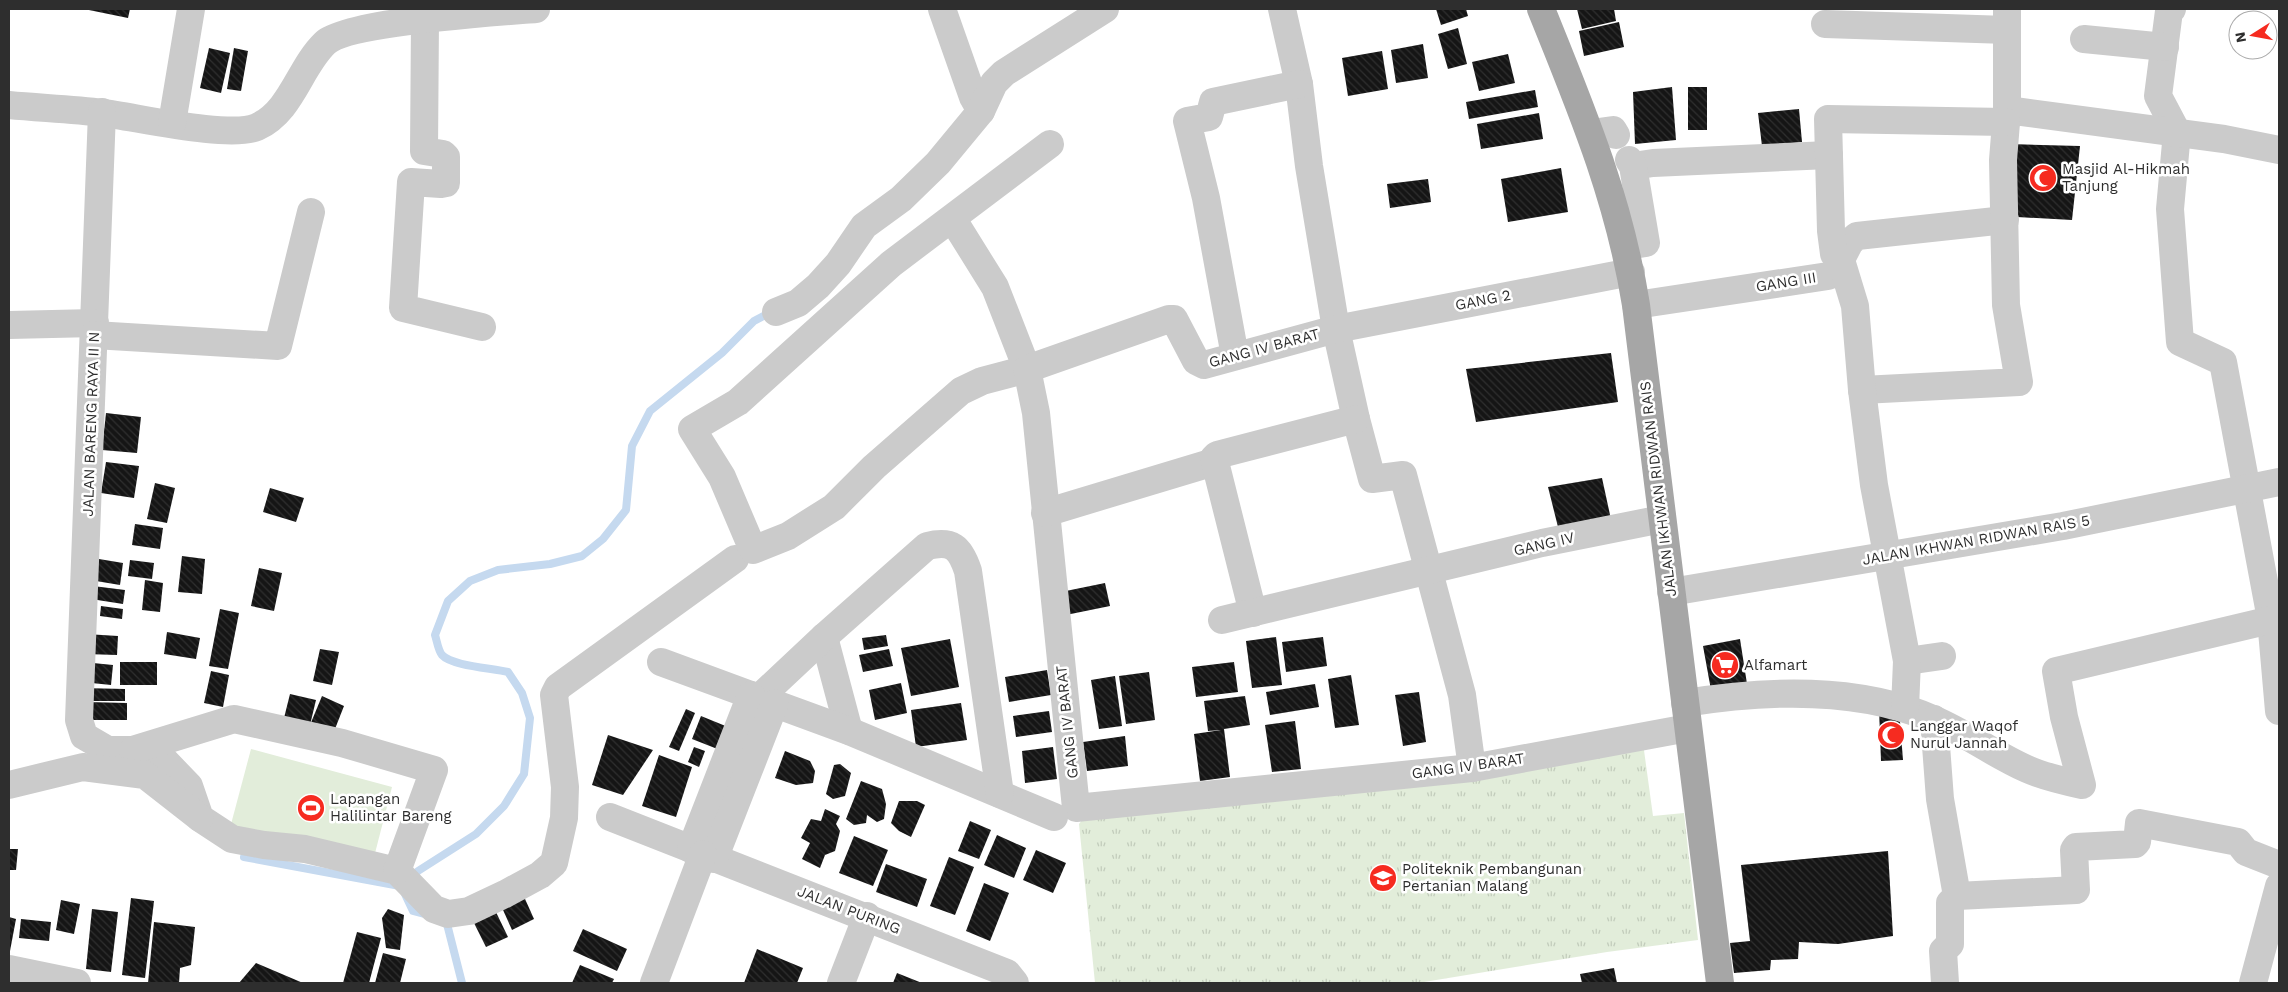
<svg xmlns="http://www.w3.org/2000/svg" width="2288" height="992" viewBox="0 0 2288 992" font-family="'Work Sans',sans-serif">
<style>
.grass{fill:url(#grass-tufts)}
.pitch{fill:#e2edda}
.lines{fill:none;stroke-linecap:round;stroke-linejoin:round}
.stream{stroke:#c5d9ef;stroke-width:8}
.building{fill:url(#building-back-hatch)}
.minor{stroke:#cbcbcb;stroke-width:28}
.major{stroke:#a6a6a6;stroke-width:28}
.labels{text-anchor:middle;stroke-width:5;stroke-linejoin:round;paint-order:stroke}
.poi-label{font-size:15px;fill:#2e2e2e;stroke:#fff;text-anchor:start}
.street-label{font-size:15px;fill:#2e2e2e;stroke:#fff}
</style>
<defs>
<pattern id="grass-tufts" width="24" height="20" patternUnits="userSpaceOnUse" patternTransform="scale(1.25)"><rect width="24" height="20" fill="#e2edda"/><path d="M3 7l-1-3M5 7V3M7 7l1-3M15 17l-1-3M17 17v-4M19 17l1-3" fill="none" stroke="#c2ccbb"/></pattern>
<pattern id="building-back-hatch" width="6" height="6" patternUnits="userSpaceOnUse" patternTransform="scale(1.25)"><rect width="6" height="6" fill="#151515"/><path d="M-1 5l2 2M0 0l6 6M5-1l2 2" fill="none" stroke="#2f2f2f"/></pattern>
</defs>
<rect width="100%" height="100%" fill="#fff"/>
<!-- grass -->
<polygon class="grass" points="1643,743 1653,816 1684,813 1698,940 1607,952 1418,983 1095,983 1079,824 1089,811"/>
<!-- pitch -->
<polygon class="pitch" points="251,749 392,787 373,861 230,828"/>
<g class="lines">
<!-- stream -->
<g class="stream">
<polyline points="244,857 400,886"/>
<path d="M411,878L418,871L476,834L504,806L524,774L530,718L522,693L508,672C492,668 452,666 442,655C438,650 437,641 435,635L448,601L470,581L498,570L550,564L582,556L603,539L626,510L632,446L650,411L722,353L754,321L771,312"/>
<polyline points="405,894 413,911 428,915"/>
<polyline points="444,919 446,920 462,983"/>
</g>
</g>
<!-- building -->
<g class="building">
<polygon points="84,9 130,9 128,18"/>
<polygon points="1436,9 1466,9 1468,16 1441,25"/>
<polygon points="1577,9 1614,9 1616,21 1582,29"/>
<polygon points="1619,22 1624,47 1584,56 1579,31"/>
<polygon points="1458,28 1467,64 1448,69 1438,34"/>
<polygon points="1423,44 1428,78 1396,83 1391,50"/>
<polygon points="209,48 230,53 221,93 200,88"/>
<polygon points="234,48 248,51 241,91 227,89"/>
<polygon points="1382,51 1388,89 1348,96 1342,58"/>
<polygon points="1508,54 1515,83 1479,91 1472,62"/>
<polygon points="1672,87 1676,140 1635,144 1633,92"/>
<rect x="1688" y="87" width="19" height="43"/>
<polygon points="1535,90 1538,107 1469,119 1466,102"/>
<polygon points="1799,109 1802,142 1762,146 1758,113"/>
<polygon points="1539,113 1543,139 1481,149 1477,124"/>
<polygon points="2009,144 2080,146 2072,220 2017,217"/>
<polygon points="1561,168 1568,212 1508,222 1501,179"/>
<polygon points="1428,179 1431,202 1390,208 1387,184"/>
<polygon points="1611,353 1618,402 1476,422 1466,369"/>
<polygon points="106,413 141,417 137,453 102,450"/>
<polygon points="106,462 139,466 134,498 101,493"/>
<polygon points="1602,478 1612,524 1560,535 1548,487"/>
<polygon points="155,483 175,488 167,523 147,519"/>
<polygon points="270,488 304,498 296,522 263,512"/>
<polygon points="135,524 163,528 160,549 132,545"/>
<polygon points="182,556 205,559 202,594 178,592"/>
<polygon points="93,558 123,563 120,585 90,580"/>
<polygon points="130,560 154,563 152,579 128,576"/>
<polygon points="259,568 282,573 274,611 251,606"/>
<polygon points="145,580 163,583 160,612 142,610"/>
<polygon points="1105,583 1110,606 1061,616 1056,593"/>
<polygon points="93,586 125,590 123,604 91,599"/>
<polygon points="101,606 123,609 122,619 100,616"/>
<polygon points="220,609 239,613 228,669 209,666"/>
<polygon points="167,632 200,638 196,659 164,654"/>
<polygon points="86,634 118,636 117,655 85,654"/>
<polygon points="886,635 888,646 864,650 862,638"/>
<polygon points="1276,637 1282,685 1252,688 1246,641"/>
<polygon points="1323,637 1327,666 1286,672 1282,642"/>
<polygon points="950,639 959,687 911,696 901,648"/>
<polygon points="1740,639 1747,684 1711,690 1703,646"/>
<polygon points="320,649 339,652 332,685 313,681"/>
<polygon points="889,649 893,666 863,672 859,655"/>
<polygon points="83,662 113,665 111,685 82,682"/>
<rect x="120" y="662" width="37" height="23"/>
<polygon points="1234,662 1238,692 1196,697 1192,667"/>
<polygon points="1047,670 1051,695 1009,702 1005,677"/>
<polygon points="211,671 229,675 223,707 204,703"/>
<polygon points="1149,672 1155,720 1126,724 1119,676"/>
<polygon points="1351,675 1359,725 1335,728 1328,679"/>
<polygon points="1115,676 1122,726 1099,729 1091,680"/>
<polygon points="901,683 907,713 875,720 869,690"/>
<polygon points="1315,684 1319,707 1270,715 1266,692"/>
<polygon points="82,688 125,689 125,701 82,701"/>
<polygon points="1419,692 1426,742 1403,746 1395,695"/>
<polygon points="290,694 316,700 310,725 284,718"/>
<polygon points="322,696 344,706 333,734 310,725"/>
<polygon points="1245,696 1250,725 1224,729 1230,777 1200,781 1194,734 1221,730 1208,731 1204,701"/>
<polygon points="87,702 127,703 127,720 86,720"/>
<polygon points="961,703 967,740 916,747 911,710"/>
<polygon points="686,709 695,713 679,751 669,747"/>
<polygon points="1879,709 1899,709 1903,760 1881,761"/>
<polygon points="1049,711 1052,732 1016,737 1013,716"/>
<polygon points="701,716 728,727 720,750 692,739"/>
<polygon points="1295,721 1301,769 1272,772 1265,725"/>
<polygon points="608,735 653,750 623,795 592,785"/>
<polygon points="1125,736 1128,766 1087,771 1083,742"/>
<polygon points="694,747 705,751 699,767 688,762"/>
<polygon points="1053,747 1057,779 1025,783 1022,751"/>
<polygon points="785,751 810,761 815,771 813,783 796,785 775,778"/>
<polygon points="659,755 692,767 676,817 642,806"/>
<polygon points="840,764 851,773 845,796 833,799 826,794 834,765"/>
<polygon points="861,781 882,789 886,804 884,819 877,822 867,815 866,823 854,825 846,819"/>
<polygon points="899,801 917,801 925,805 911,837 899,831 891,823"/>
<polygon points="825,809 840,816 836,824 840,831 835,851 825,855 820,868 802,859 810,843 801,838 811,819 821,821"/>
<polygon points="970,821 991,830 979,859 958,851"/>
<polygon points="997,835 1026,848 1014,878 984,865"/>
<polygon points="854,836 888,850 873,886 839,873"/>
<polygon points="9,849 18,849 16,870 9,870"/>
<polygon points="1036,850 1066,863 1053,893 1023,880"/>
<polygon points="1888,851 1893,936 1838,944 1799,942 1798,959 1771,960 1770,970 1734,973 1730,943 1750,941 1741,865"/>
<polygon points="949,857 974,867 955,915 930,906"/>
<polygon points="886,864 927,879 917,907 876,892"/>
<polygon points="984,883 1009,893 990,941 966,931"/>
<polygon points="521,890 534,919 512,930 499,901"/>
<polygon points="131,898 154,901 145,978 122,975"/>
<polygon points="61,900 80,904 74,934 56,930"/>
<polygon points="494,908 508,937 486,947 472,919"/>
<polygon points="92,909 118,912 111,972 86,969"/>
<polygon points="388,909 404,915 400,950 386,948 382,918"/>
<polygon points="9,917 16,919 10,951 9,951"/>
<polygon points="21,919 51,922 49,941 19,938"/>
<polygon points="154,922 195,927 191,965 180,968 179,983 148,983"/>
<polygon points="583,929 627,949 617,971 573,951"/>
<polygon points="357,932 381,938 369,983 343,983"/>
<polygon points="757,949 803,968 797,983 744,983"/>
<polygon points="383,953 406,959 400,983 375,983"/>
<polygon points="256,963 303,983 239,983"/>
<polygon points="580,965 614,979 612,983 572,983"/>
<polygon points="1614,968 1617,983 1582,983 1580,974"/>
<polygon points="897,973 922,983 893,983"/>
</g>
<g class="lines">
<!-- minor -->
<g class="minor">
<polyline points="942,9 973,97 981,111"/>
<polyline points="1282,9 1299,84 1309,166 1336,329 1356,419 1372,479 1403,475 1462,695 1472,768"/>
<polyline points="2172,9 2169,11 2158,96 2177,132 2170,209 2180,342 2223,362 2271,619 2279,711"/>
<polyline points="425,19 424,151 443,154 446,157 446,183 441,184 411,182 403,308 482,327"/>
<polyline points="1825,24 2007,30"/>
<polyline points="2084,39 2165,47"/>
<path d="M9,105C40,108 72,109 103,113C136,117 230,139 257,127C292,111 299,68 325,43C347,22 499,12 536,9"/>
<polyline points="2007,110 2224,139 2279,150"/>
<polyline points="102,112 79,720 84,736 108,750 133,750 164,760 189,786 200,818 232,839 264,845 305,849 397,871 434,909 448,914 469,911 505,894 540,875 554,863 564,818 565,787 554,695 558,687 735,559"/>
<polyline points="172,123 191,9"/>
<polyline points="1591,133 1613,130 1616,135"/>
<polyline points="1633,166 1653,163 1829,155"/>
<polyline points="952,218 995,287 1027,369 982,381 961,391 874,467 834,507 788,536 753,550 722,477 692,429 738,402 891,264 1050,144"/>
<polyline points="1626,246 1646,243 1633,166 1629,160"/>
<polyline points="1631,272 1336,329 1204,365 1196,361 1174,319 1169,319 1027,369 1036,413 1076,808 1472,768 1688,728"/>
<polyline points="1636,305 1828,276 1834,273 1850,242 1857,236 2005,220"/>
<polyline points="776,312 798,303 818,286 838,264 864,226 901,199 938,163 981,111 994,83 1004,73 1105,9"/>
<polyline points="9,325 95,323"/>
<polyline points="94,335 278,346 311,212"/>
<polyline points="1235,356 1206,198 1187,121 1209,117 1213,102 1299,84"/>
<polyline points="1862,390 2019,382 2006,305 2003,160 2007,110 2007,9"/>
<polyline points="1045,513 1214,462"/>
<polyline points="1671,592 2063,526 2279,482"/>
<polyline points="1253,613 1214,458 1217,455 1356,419"/>
<polyline points="1222,620 1542,543 1662,519"/>
<polyline points="824,637 849,731"/>
<polyline points="1907,661 1942,656"/>
<polyline points="661,662 849,731 1054,817"/>
<path d="M760,697L824,637L927,546C952,540 960,547 968,571L1000,794"/>
<path d="M1685,703C1766,690 1857,686 1933,719C1966,733 1995,755 2027,769C2045,777 2063,781 2082,785L2064,717L2056,671L2279,618"/>
<polyline points="1905,708 1907,661 1874,485 1862,390 1855,306 1841,260 1834,254 1831,231 1828,119 2006,122"/>
<polyline points="1934,719 1940,799 1957,896"/>
<polyline points="133,750 234,719 342,743 434,770 397,871"/>
<polyline points="9,785 83,767 145,775 200,818"/>
<polyline points="610,817 1007,973 1015,983"/>
<polyline points="691,849 751,695"/>
<polyline points="714,859 775,703"/>
<polyline points="9,969 77,983"/>
<polyline points="654,983 703,854"/>
<polyline points="841,983 867,916"/>
<polyline points="1945,983 1943,951 1950,944 1950,903 1957,896 2076,890 2074,850 2076,847 2135,844 2137,842 2139,823 2238,842 2246,852 2279,865"/>
<polyline points="2253,983 2279,886"/>
</g>
<!-- major -->
<path class="major" d="M1541,9C1581,108 1619,198 1636,305L1720,983"/>
</g>
<!-- icons -->
<defs>
<symbol id="mosque-disc" viewBox="-11 -11 22 22"><circle r="9.5" fill="#f62b20" stroke="#fff"/><path d="M3.5-4.9A6 6 0 1 0 3.5 4.9A5 5 0 1 1 3.5-4.9Z" fill="#fff"/></symbol>
<symbol id="supermarket-disc" viewBox="-11 -11 22 22"><circle r="9.5" fill="#f62b20" stroke="#fff"/><path d="M-6-5.5h2.5l.6 2H6L4.5 2H-2.5L-4.4-4H-6ZM-1.5 3.2a1.3 1.3 0 1 0 .1 0ZM3 3.2a1.3 1.3 0 1 0 .1 0Z" fill="#fff"/></symbol>
<symbol id="stadium-disc" viewBox="-11 -11 22 22"><circle r="9.5" fill="#f62b20" stroke="#fff"/><path d="M0-5a6.5 5 0 1 0 0 10a6.5 5 0 1 0 0-10ZM-3.5-1.8h7v3.6h-7Z" fill="#fff"/></symbol>
<symbol id="university-disc" viewBox="-11 -11 22 22"><circle r="9.5" fill="#f62b20" stroke="#fff"/><path d="M0-5L7-2L0 1L-7-2ZM-4 1L0 2.5L4 1V4Q0 6-4 4Z" fill="#fff"/></symbol>
</defs>
<g fill-rule="evenodd">
<use href="#mosque-disc" x="2027" y="162" width="32" height="32"/>
<use href="#supermarket-disc" x="1709" y="649" width="32" height="32"/>
<use href="#mosque-disc" x="1875" y="719" width="32" height="32"/>
<use href="#stadium-disc" x="295" y="792" width="32" height="32"/>
<use href="#university-disc" x="1367" y="862" width="32" height="32"/>
</g>
<g class="labels">
<!-- poi labels -->
<g class="poi-label">
<text x="2062" y="174">Masjid Al-Hikmah<tspan x="2062" dy="17">Tanjung</tspan></text>
<text x="1744" y="670">Alfamart</text>
<text x="1910" y="731">Langgar Waqof<tspan x="1910" dy="17">Nurul Jannah</tspan></text>
<text x="330" y="804">Lapangan<tspan x="330" dy="17">Halilintar Bareng</tspan></text>
<text x="1402" y="874">Politeknik Pembangunan<tspan x="1402" dy="17">Pertanian Malang</tspan></text>
</g>
<!-- street labels -->
<g class="street-label">
<text transform="translate(1786 282) rotate(-9)" y="5">GANG III</text>
<text transform="translate(1483 300) rotate(-11)" y="5">GANG 2</text>
<text transform="translate(1264 348) rotate(-15)" y="5">GANG IV BARAT</text>
<text transform="translate(91 424) rotate(-88)" y="5">JALAN BARENG RAYA II N</text>
<text transform="translate(1658 489) rotate(-97)" y="5">JALAN IKHWAN RIDWAN RAIS</text>
<text transform="translate(1976 540) rotate(-10)" y="5">JALAN IKHWAN RIDWAN RAIS 5</text>
<text transform="translate(1544 544) rotate(-13)" y="5">GANG IV</text>
<text transform="translate(1067 722) rotate(-96)" y="5">GANG IV BARAT</text>
<text transform="translate(1468 766) rotate(-8)" y="5">GANG IV BARAT</text>
<text transform="translate(849 910) rotate(21)" y="5">JALAN PURING</text>
</g>
</g>
<!-- border -->
<rect width="2288" height="992" fill="none" stroke="#2e2e2e" stroke-width="20"/>
<!-- north arrow -->
<g transform="translate(2253 35) rotate(259)"><circle r="24" fill="#ffffff" stroke="#ababab"/>
<path d="M0-4L9 19L0 12L-9 19Z" fill="#f62b20"/>
<text y="-8" font-size="14" font-weight="bold" text-anchor="middle" fill="#2e2e2e">N</text>
</g>
</svg>
